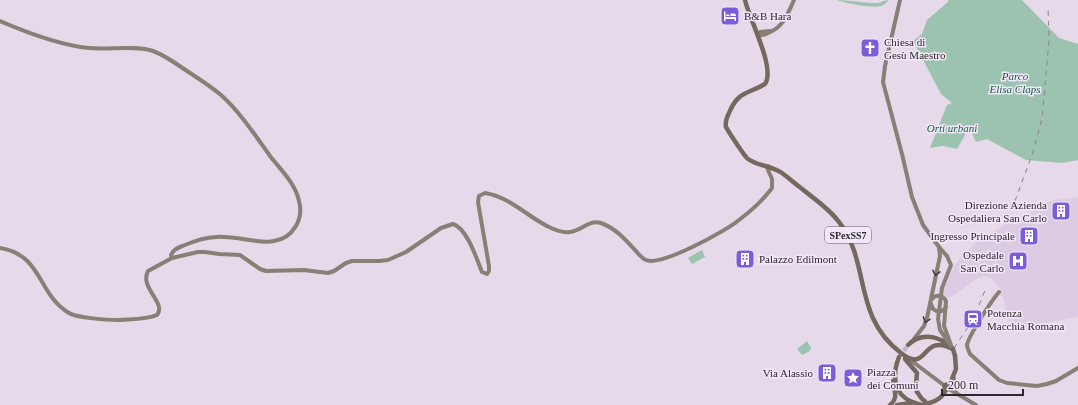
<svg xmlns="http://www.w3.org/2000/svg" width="1078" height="405" viewBox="0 0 1078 405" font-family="'Times New Roman',serif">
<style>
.built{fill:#dccce3}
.green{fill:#9cc3af}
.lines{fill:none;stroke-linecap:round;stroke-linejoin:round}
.primary-tunnel{stroke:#c0b6c5;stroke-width:4.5;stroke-dasharray:4.5 2;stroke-linecap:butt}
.secondary{stroke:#887f76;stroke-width:4}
.primary{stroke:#74695e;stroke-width:4.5}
.rail{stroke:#89818d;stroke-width:1;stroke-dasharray:5 5;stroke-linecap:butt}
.secondary-bridge{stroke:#887f76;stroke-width:4}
.primary-bridge{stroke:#74695e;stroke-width:4.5}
.oneway{stroke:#443e41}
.labels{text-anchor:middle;stroke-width:3;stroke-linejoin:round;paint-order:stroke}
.shield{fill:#f2e7f8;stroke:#68616b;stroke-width:1}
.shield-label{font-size:10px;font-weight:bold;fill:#2d282f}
.poi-label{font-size:11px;fill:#2d282f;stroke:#f2e7f8;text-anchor:start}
.park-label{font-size:11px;font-style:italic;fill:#155b3f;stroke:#f2e7f8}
</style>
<rect width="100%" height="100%" fill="#e5d9ea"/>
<!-- built -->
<polygon class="built" points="1078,197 1078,316 1077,317 1045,323 1010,327 1003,297 999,292 1001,290 993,279 985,276 975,280 951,297 944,298 942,297 947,282 954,266 968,250 978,241 1009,222 1019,220 1030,221 1028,217 1029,213 1034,210 1041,204 1056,200"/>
<!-- green -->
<g class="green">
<path d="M837,0C849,0 861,3 874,3C880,4 883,0 889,0C887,2 884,5 882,6C873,9 845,3 837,0Z"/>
<polygon points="948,0 1022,0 1059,38 1078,44 1078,160 1062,163 1026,160 987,139 976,142 968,125 965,135 957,149 943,146 930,148 947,105 952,103 941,94 913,41 922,34 927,20 948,2"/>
<polygon points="702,250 705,257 692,264 688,258"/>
<polygon points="807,341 811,348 810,351 802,355 797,349"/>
</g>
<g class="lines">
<!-- primary-tunnel -->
<polyline class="primary-tunnel" points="900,356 908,345"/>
<!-- secondary -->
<g class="secondary">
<polyline points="900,0 885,66 883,82 902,154 912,197 923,225 939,247 947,256"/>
<path d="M0,21C28,33 59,45 89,48C108,50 136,45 153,51C164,55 174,62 184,69C196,77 209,85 221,95C240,112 255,135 270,156C281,170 295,183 299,201C304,219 293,238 274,241C266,243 258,241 250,240C223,236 210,234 185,245C180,247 173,249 171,255L172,258"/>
<path d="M758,35C762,36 765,35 770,32C784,26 788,13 794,0"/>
<polyline points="758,35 760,32 770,31"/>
<path d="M0,248C43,255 37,294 69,313C77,318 108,320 118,320C130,319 146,320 157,315C167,303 139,288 148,271L172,258L198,252H205L219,254L240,255L260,269L266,271L304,270L328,273L334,271L346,263L352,261H379L388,260L406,252L441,228L453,224C467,228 477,260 482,272L487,274L489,271V266L478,202L479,196L485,193C510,197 528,217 549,227C555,230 563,233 570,232C582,231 589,219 601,223C615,228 625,239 635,250C638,253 641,258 646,260C660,267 726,231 739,220C751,211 763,200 772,188V179L768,170V166"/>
<path d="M999,292C992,300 969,335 967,345C967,348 969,351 970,354L999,380L1007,383L1037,386L1047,384L1056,381L1078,368"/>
<path d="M932,299C936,294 943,295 946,301L944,326L951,345"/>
<path d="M931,304L933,309C938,313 943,312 946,307"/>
<polyline points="914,339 924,326 927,318 940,256 939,247"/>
<polyline points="909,359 945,386"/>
<polyline points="954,378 953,388 956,392"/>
<polyline points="949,389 976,405"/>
</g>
<!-- primary -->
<g class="primary">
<path d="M745,0C749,19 776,68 765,84C748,94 738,91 729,113C727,117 725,122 726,127C728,131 745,157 748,159C758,166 772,166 782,173C789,178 794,183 801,188C814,199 829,208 839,222C871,263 852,316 901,353C929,375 920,332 953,349"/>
<path d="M908,345C920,333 936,335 949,345"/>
<path d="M899,357C892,374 893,394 912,402"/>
<polyline points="905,359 917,373 916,385 917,392"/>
<circle cx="947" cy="387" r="2.5"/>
<polyline points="949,386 956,369 955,356"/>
<path d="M890,405C899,398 894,390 893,381"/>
<polyline points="897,405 911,403"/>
<path d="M921,405C932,403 941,400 946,390"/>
</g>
<!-- rail -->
<g class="rail">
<polyline points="1015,201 1033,152 1042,118 1049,41 1048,7"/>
<polyline points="954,348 973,320 986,288"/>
</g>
<!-- secondary-bridge -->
<polyline class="secondary-bridge" points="947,256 951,265 942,288 938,319 940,330 953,349"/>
<!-- primary-bridge -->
<g class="primary-bridge">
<polyline points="953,349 955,356"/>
<polyline points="917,392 922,399 925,401"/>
<polyline points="912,402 921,405"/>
</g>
</g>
<!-- one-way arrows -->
<defs><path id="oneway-chevron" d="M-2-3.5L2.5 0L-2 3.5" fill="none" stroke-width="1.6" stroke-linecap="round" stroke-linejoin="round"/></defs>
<g class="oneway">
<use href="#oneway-chevron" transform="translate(936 273) rotate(102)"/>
<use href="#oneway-chevron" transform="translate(926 320) rotate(110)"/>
</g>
<!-- icons -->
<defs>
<symbol id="hotel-square" viewBox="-11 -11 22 22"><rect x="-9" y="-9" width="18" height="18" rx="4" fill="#7b5dd7" stroke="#f2e7f8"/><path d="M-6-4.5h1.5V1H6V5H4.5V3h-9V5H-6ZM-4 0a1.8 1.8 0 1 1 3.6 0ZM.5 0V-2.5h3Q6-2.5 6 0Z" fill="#fff"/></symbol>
<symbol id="church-square" viewBox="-11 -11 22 22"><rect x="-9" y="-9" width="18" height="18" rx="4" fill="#7b5dd7" stroke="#f2e7f8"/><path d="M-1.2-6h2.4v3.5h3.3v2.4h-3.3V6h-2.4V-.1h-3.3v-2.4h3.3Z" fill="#fff"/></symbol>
<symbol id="building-square" viewBox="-11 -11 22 22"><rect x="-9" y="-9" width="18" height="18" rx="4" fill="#7b5dd7" stroke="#f2e7f8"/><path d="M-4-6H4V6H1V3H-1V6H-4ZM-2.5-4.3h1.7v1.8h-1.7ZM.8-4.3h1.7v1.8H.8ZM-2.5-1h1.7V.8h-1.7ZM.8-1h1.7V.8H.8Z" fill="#fff"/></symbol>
<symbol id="hospital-square" viewBox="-11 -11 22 22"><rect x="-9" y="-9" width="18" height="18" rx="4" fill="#7b5dd7" stroke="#f2e7f8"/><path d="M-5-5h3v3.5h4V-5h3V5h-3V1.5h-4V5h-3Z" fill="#fff"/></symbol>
<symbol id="station-square" viewBox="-11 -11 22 22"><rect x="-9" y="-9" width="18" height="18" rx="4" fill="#7b5dd7" stroke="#f2e7f8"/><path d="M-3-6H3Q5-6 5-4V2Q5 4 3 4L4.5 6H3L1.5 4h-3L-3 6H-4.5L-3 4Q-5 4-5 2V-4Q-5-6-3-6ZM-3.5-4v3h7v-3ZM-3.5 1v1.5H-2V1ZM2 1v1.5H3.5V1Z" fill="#fff"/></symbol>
<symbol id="sight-square" viewBox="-11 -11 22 22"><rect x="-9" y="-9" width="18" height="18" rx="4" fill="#7b5dd7" stroke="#f2e7f8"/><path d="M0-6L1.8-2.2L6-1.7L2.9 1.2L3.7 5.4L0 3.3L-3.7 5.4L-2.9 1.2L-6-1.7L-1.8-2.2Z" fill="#fff"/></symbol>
</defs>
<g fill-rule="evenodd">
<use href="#hotel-square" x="719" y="5" width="22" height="22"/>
<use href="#church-square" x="859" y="37" width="22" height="22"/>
<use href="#building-square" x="1050" y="200" width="22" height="22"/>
<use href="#building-square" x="1018" y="225" width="22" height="22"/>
<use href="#building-square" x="734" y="248" width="22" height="22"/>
<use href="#hospital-square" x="1007" y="250" width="22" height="22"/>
<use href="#station-square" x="962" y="308" width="22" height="22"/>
<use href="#building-square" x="816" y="362" width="22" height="22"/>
<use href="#sight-square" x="842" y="367" width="22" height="22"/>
</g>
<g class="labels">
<!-- shield labels -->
<rect class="shield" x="825" y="227" width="46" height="16" rx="3"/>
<g class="shield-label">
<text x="848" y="239">SPexSS7</text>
</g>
<!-- poi labels -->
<g class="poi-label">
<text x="744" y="20">B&amp;B Hara</text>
<text x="884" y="46">Chiesa di<tspan x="884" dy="13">Gesù Maestro</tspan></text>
<text x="1047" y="209" text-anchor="end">Direzione Azienda<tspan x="1047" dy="13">Ospedaliera San Carlo</tspan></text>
<text x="1015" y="240" text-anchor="end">Ingresso Principale</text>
<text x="1004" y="259" text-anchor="end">Ospedale<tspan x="1004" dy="13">San Carlo</tspan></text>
<text x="759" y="263">Palazzo Edilmont</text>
<text x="987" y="317">Potenza<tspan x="987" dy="13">Macchia Romana</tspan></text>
<text x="867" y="376">Piazza<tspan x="867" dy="13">dei Comuni</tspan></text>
<text x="813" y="377" text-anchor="end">Via Alassio</text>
</g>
<!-- park labels -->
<g class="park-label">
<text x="1015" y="80">Parco<tspan x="1015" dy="13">Elisa Claps</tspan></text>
<text x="952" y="132">Orti urbani</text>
</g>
</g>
<!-- scale -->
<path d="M942 389v6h81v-6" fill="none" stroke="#2d282f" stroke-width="2"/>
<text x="948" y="389" font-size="12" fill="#2d282f" stroke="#f2e7f8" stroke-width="3" paint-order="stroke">200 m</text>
</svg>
